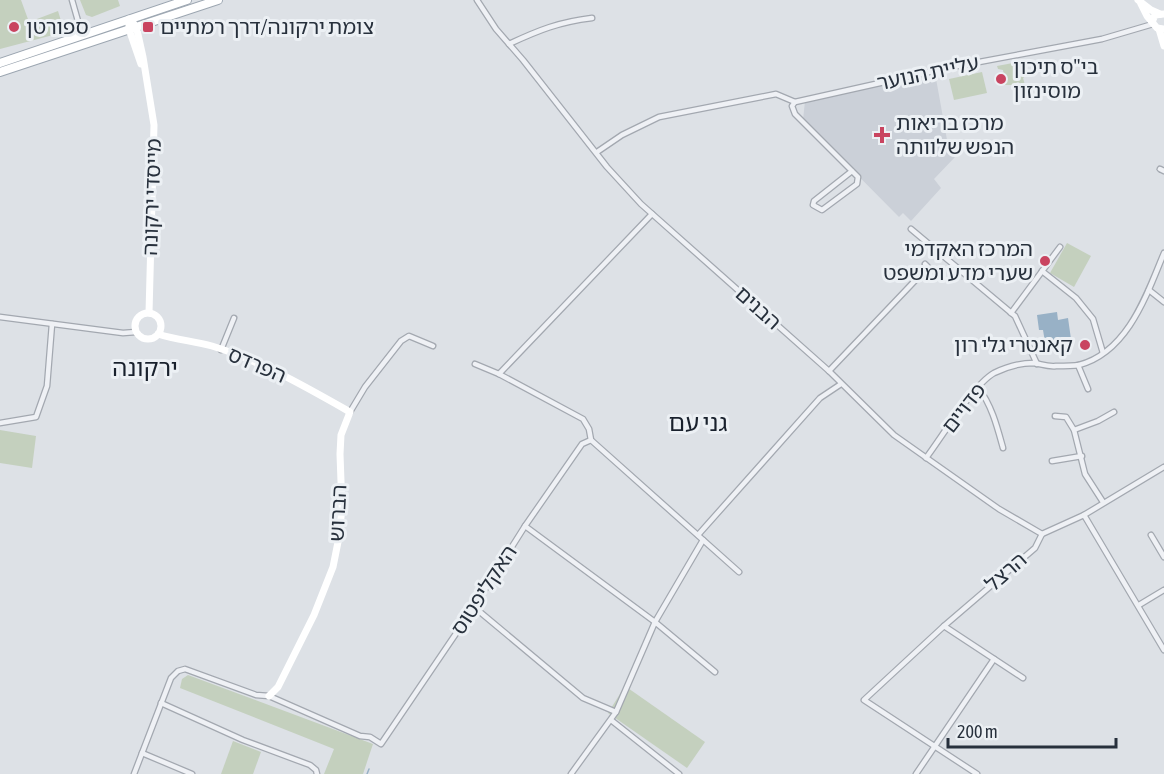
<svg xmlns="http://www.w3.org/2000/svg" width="1164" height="774" viewBox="0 0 1164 774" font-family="'Asap Condensed','Noto Sans Hebrew',sans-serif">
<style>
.built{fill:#cbd0d8}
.green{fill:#c4d0be}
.water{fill:#98b1c6}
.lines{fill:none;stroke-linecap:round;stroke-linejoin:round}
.stream{stroke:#98b1c6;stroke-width:1.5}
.street-casing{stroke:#a3a8b0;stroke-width:7}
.primary-casing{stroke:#9ca6b1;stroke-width:10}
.street{stroke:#eff1f5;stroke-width:4.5}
.secondary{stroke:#fff;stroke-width:7}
.primary{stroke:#fff;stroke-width:8}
.poi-dot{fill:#c94460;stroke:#ecf0f4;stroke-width:2}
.labels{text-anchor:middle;stroke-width:6;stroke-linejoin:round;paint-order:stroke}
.poi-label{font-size:21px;fill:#27303c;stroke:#ecf0f4;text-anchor:start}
.street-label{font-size:21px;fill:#27303c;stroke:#ecf0f4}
.quarter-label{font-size:24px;fill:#19212d;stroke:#ecf0f4}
</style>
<rect width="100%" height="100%" fill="#dde1e6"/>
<!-- built -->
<polygon class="built" points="935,73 949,151 955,157 934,179 941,188 911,221 903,213 899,217 803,120 805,101"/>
<!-- green -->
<g class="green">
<polygon points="0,0 21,0 29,22 58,11 62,24 55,26 57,34 0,49"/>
<polygon points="80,0 118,0 120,6 92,17 86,15"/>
<polygon points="1024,61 1027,75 1023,78 1025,85 1023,86 1018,82 1012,85 1005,85 1003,70 998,69 997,66"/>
<polygon points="982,72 987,93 954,100 949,79"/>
<polygon points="1067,243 1091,256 1074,287 1050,273"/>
<polygon points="0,430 36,436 32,468 0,463"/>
<polygon points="188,675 373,744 363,774 324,774 334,749 180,688 182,679"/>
<polygon points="625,686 705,742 687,768 608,713"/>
<polygon points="233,741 261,752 253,774 221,774"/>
</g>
<!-- water -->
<polygon class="water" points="1057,312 1058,320 1068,318 1071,339 1045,342 1043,330 1039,330 1037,315"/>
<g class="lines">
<!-- stream -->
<polyline class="stream" points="367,774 369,769"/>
<defs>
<g id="street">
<polyline points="72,0 78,21 74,38"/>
<polyline points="477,0 496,29 523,60 607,167 641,204 829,371 894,435 999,509 1042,534"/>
<path d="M509,44C539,30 559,22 592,18"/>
<polyline points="597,152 622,135 659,117 776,94 795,102"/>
<polyline points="1160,169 1164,171"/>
<polyline points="852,171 814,201 813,205 822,210 857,184 858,177 795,114 792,106 795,102 947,68 1102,39 1153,24"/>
<polyline points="911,229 1015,316 1037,364"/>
<polyline points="1042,271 1076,298 1093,319 1103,353"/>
<polyline points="1149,290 1164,302"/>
<polyline points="1011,313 1060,247"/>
<polyline points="0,317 123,333 136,332"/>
<polyline points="221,350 234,318"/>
<polyline points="475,364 499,374 583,419 589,429 591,440 739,572"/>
<polyline points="1078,365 1088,389"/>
<polyline points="829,371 928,267 925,264"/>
<polyline points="499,374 652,214"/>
<path d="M978,387C992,406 997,426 1003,448"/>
<polyline points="350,412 365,387 401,341 409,336 433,346"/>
<polyline points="1055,416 1066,417 1074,430 1085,474 1103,502"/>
<polyline points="0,423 36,417 47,386 52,324"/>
<polyline points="1074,430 1098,421 1114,412"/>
<path d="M926,458C942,437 973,385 994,373C1006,367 1021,363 1034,363C1041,364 1048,367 1056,366C1063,366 1072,366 1079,365C1128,352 1147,294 1164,253"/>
<polyline points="1052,461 1082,456"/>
<polyline points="1084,515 1164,650"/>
<polyline points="525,526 655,622 715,672"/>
<polyline points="698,535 820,398 841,384"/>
<polyline points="1151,535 1164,557"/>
<polyline points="1139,605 1164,590"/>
<polyline points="474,607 583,698 616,712"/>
<polyline points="944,626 1023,678"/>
<polyline points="161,703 243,740 310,765 316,770 317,774"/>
<polyline points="611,720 679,774"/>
<polyline points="142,753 192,774"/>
<polyline points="134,774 171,678 178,671 185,669 256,695 269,696 360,736 370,737 381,744 474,607 525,526 582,444 591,440"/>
<polyline points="571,774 616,712 655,622 703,540"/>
<polyline points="916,774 994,659"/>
<polyline points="977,774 864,700 944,626 1035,548 1042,534 1084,515 1164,467"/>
</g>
<g id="primary">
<polyline points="0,63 187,0"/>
<polyline points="0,72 218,0"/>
</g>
</defs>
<!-- street casing -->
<use href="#street" class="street-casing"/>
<!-- primary casing -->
<use href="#primary" class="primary-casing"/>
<!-- street -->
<use href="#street" class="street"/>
<!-- secondary -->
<g class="secondary">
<polyline points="1138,0 1151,10 1160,14"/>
<polyline points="1141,4 1147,16 1152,22"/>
<polyline points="1164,14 1155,15 1152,22 1157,28 1164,29"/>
<polyline points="129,19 129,29 141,64"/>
<polyline points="134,24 137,30 143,57 154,125 149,313"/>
<polyline points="1159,29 1164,46"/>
<circle cx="148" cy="326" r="13"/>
<path d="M158,334C176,340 194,341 212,346C261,361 306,387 350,412L341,435L340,454L342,509L338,542L333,567L314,615L278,687L269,696"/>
</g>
<!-- primary -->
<use href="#primary" class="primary"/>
</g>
<!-- markers -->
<g class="poi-dot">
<circle cx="14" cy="27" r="6"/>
<rect x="142" y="21" width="12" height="12" rx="3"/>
<circle cx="1001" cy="79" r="6"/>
<path d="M879 126h6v6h6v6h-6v6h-6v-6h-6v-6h6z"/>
<circle cx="1045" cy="261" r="6"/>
<circle cx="1085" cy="345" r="6"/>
</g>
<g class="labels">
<!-- poi labels -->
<g class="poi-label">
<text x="26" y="34">ספורטן</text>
<text x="160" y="34">צומת ירקונה/דרך רמתיים</text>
<text x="1013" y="74">בי"ס תיכון<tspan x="1013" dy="24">מוסינזון</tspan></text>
<text x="896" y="130">מרכז בריאות<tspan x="896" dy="24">הנפש שלוותה</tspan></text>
<text x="1033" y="256" text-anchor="end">המרכז האקדמי<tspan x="1033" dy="24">שערי מדע ומשפט</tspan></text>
<text x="1073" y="352" text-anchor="end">קאנטרי גלי רון</text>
</g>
<!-- street labels -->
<g class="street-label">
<text transform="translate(928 73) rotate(-12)" y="7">עליית הנוער</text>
<text transform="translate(152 197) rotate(-88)" y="7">מייסדי ירקונה</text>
<text transform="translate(758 308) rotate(42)" y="7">הבנים</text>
<text transform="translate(257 365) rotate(23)" y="7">הפרדס</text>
<text transform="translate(964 408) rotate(-52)" y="7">פדויים</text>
<text transform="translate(338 513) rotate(-87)" y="7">הברוש</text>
<text transform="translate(1006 572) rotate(-41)" y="7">הרצל</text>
<text transform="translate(484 590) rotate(-57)" y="7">האקליפטוס</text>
</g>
<!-- quarter labels -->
<g class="quarter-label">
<text x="145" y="376">ירקונה</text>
<text x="698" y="431">גני עם</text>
</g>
</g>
<!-- scale -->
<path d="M948 738v9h168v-9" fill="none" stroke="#27303c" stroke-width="3"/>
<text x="957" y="738" font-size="18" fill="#27303c" stroke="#ecf0f4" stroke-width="4.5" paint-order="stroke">200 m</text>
</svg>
